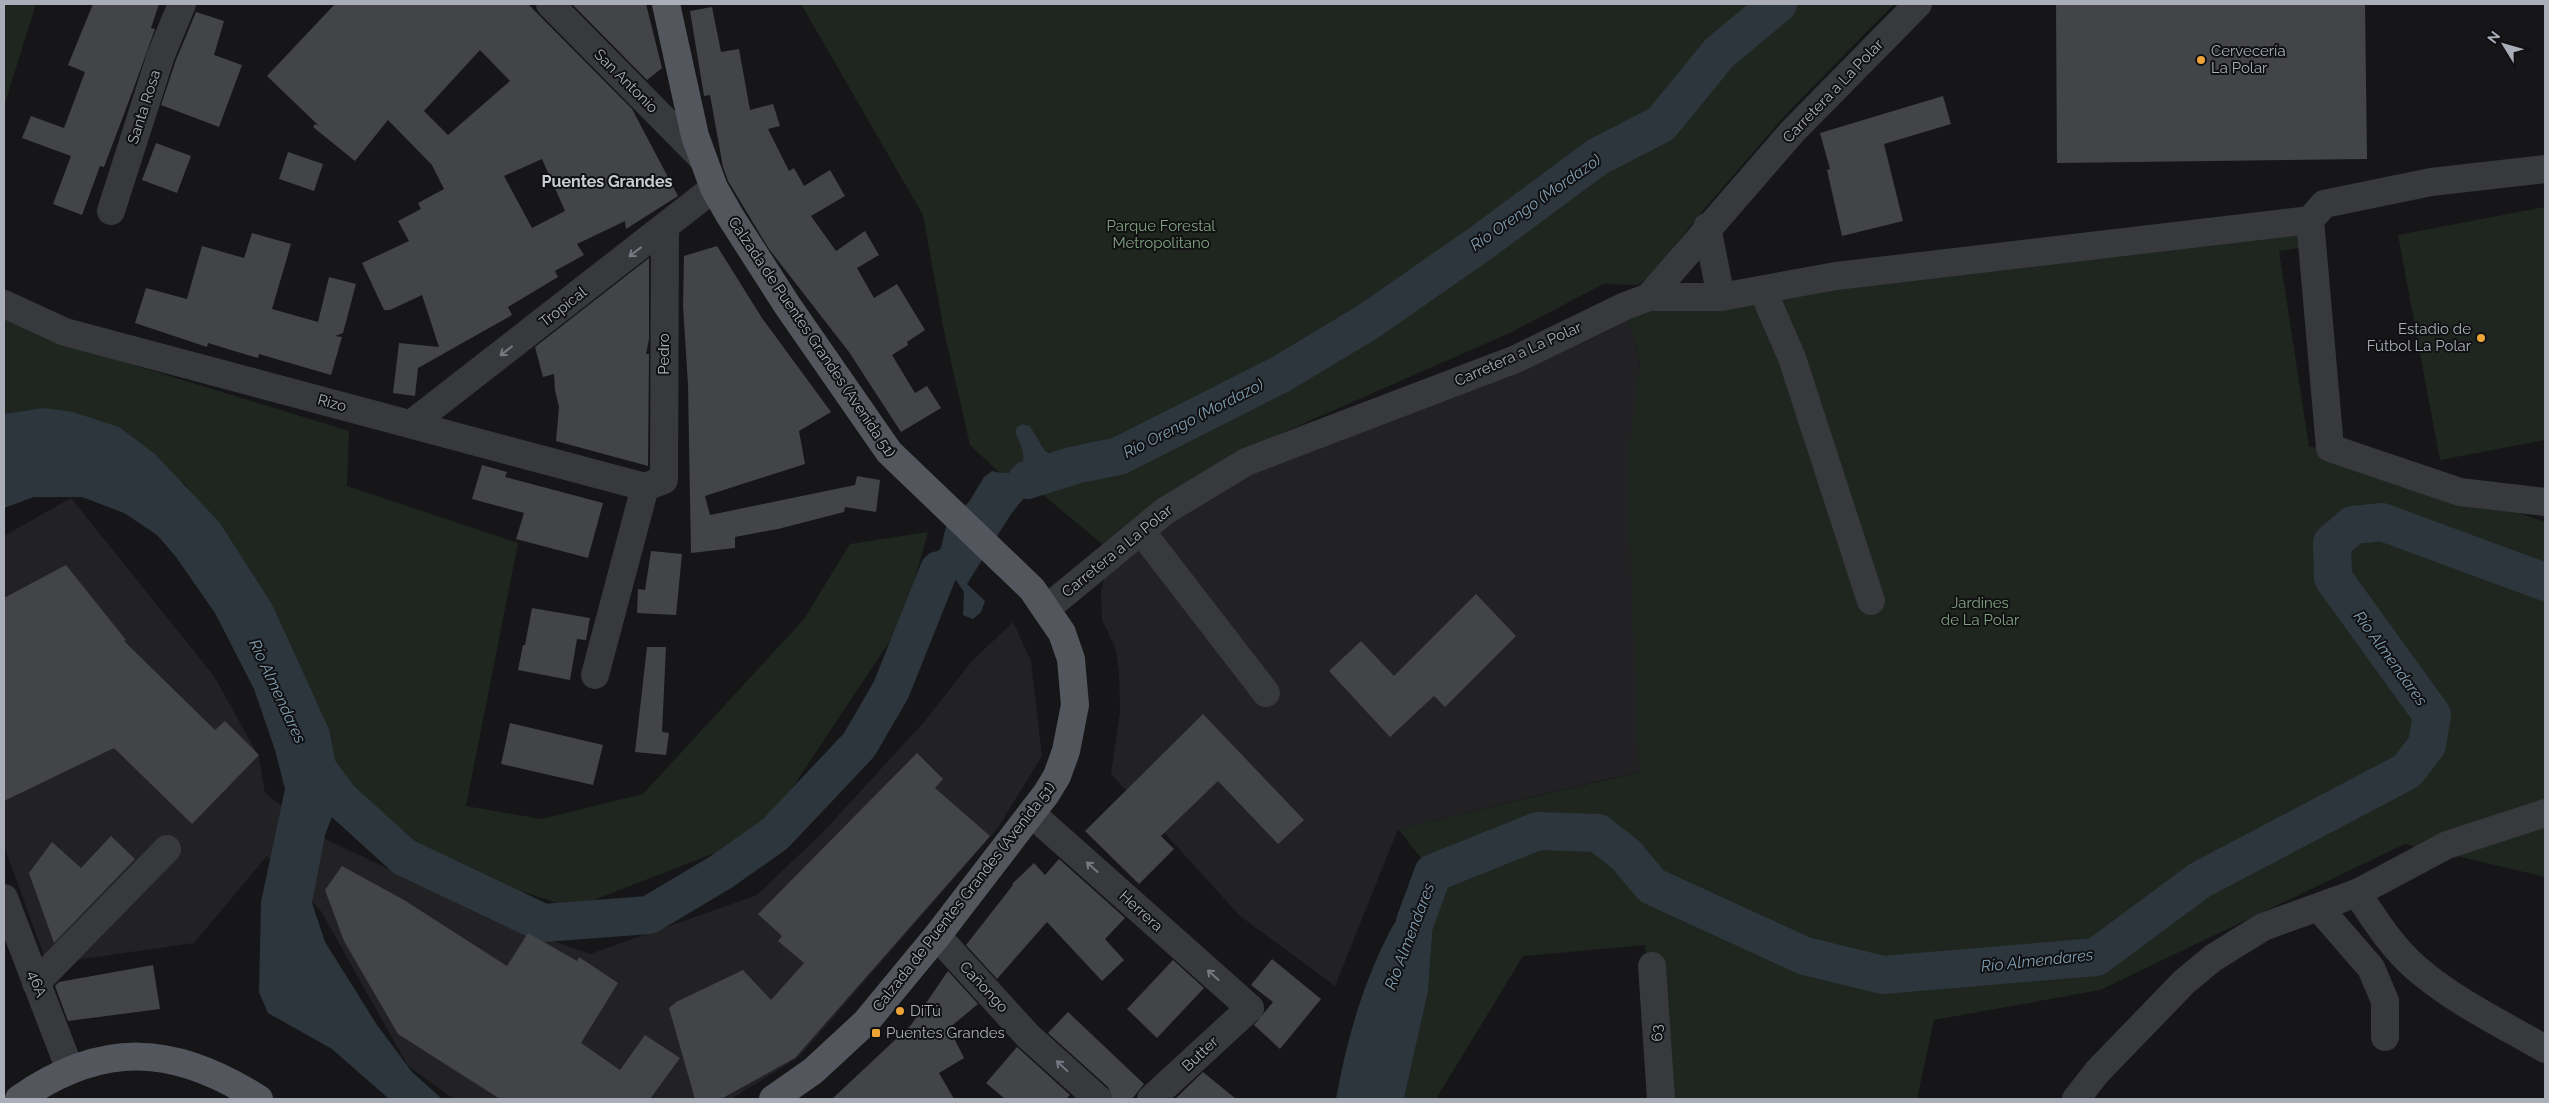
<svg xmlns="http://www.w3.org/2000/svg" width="2549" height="1103" viewBox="0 0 2549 1103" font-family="Raleway,sans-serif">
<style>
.built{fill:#222225}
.green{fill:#1e261f}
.water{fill:#2c363c}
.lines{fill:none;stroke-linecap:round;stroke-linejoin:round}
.river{stroke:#2c363c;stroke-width:38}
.building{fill:#434448;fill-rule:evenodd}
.minor{stroke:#37393d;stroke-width:28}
.major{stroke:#53565c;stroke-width:28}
.oneway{stroke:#767981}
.poi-dot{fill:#eea538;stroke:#111113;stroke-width:2}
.labels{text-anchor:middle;stroke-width:4;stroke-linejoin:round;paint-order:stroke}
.poi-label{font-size:15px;fill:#a9aeb8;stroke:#111113;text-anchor:start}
.street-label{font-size:15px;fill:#a9aeb8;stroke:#111113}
.park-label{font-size:15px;fill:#80a280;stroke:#111113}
.neighbourhood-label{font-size:16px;font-weight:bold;fill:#c9cdd4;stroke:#111113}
.water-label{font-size:16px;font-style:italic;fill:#809eb2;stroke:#111113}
</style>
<rect width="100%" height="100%" fill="#161618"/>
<!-- built -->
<g class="built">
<polygon points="1625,306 1640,363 1635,410 1641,771 1398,829 1335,986 1240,916 1111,774 1120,712 1119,670 1115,647 1102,620 1101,591 1109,559 1165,511"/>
<polygon points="71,498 214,676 259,757 265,793 323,838 503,923 590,954 757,895 824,831 924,722 972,661 1013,622 1031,661 1042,756 997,829 799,1057 731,1099 454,1099 408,1066 321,911 267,856 194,943 47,964 4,846 4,536"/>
</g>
<!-- green -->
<g class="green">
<polygon points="4,4 36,4 4,106"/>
<polygon points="801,4 1894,4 1788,112 1694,221 1652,275 1638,285 1603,284 1512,332 1243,450 1158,503 1102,544 1035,488 1049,479 1061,457 1045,451 1030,426 1022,424 1017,427 1015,433 1023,446 1024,460 1018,471 1011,475 1001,474 970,445 944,331 923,215"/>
<polygon points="2545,207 2545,440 2440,460 2398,235"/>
<polygon points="2310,220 2312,246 2279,251 2309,447 2330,448 2545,522 2545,877 2405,844 2100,990 1934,1020 1917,1099 1652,1099 1645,945 1523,956 1436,1099 1404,1099 1428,991 1434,911 1433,873 1398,829 1639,772 1627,466 1640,363 1625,306"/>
<polygon points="4,311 59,342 349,431 347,486 518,543 466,806 541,819 643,794 804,619 850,544 928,532 903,621 761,835 573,908 424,860 339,779 329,729 273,606 185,484 43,408 4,414"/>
</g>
<!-- water -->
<g class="water">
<polygon points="43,408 73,412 119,427 155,454 220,523 273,606 329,729 339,779 339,798 325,835 312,903 325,942 377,1025 412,1072 442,1099 389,1099 332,1049 268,1013 259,992 261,902 285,789 275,750 254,689 215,613 176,557 157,535 124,513 82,497 34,497 4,508 4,414"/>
<path d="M1022,424L1030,426L1045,451L1075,465L1049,479L1024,498L1011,514L967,584L985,601L981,612L973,619L963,615L964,592L956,580H950L948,589C934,597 934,604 933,619L908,612L920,568L941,548L947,522L969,502L984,477L992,471C1026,480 1030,458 1015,433L1017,427Z"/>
<path d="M1433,873L1434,911L1428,991L1404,1099H1336C1346,1043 1362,986 1388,935C1399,913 1418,893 1433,873Z"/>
</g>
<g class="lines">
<!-- river -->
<g class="river">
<polyline points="1027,480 1075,465 1119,456 1281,374 1369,321 1481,243 1597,157 1661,124 1719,53 1778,4"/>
<polyline points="309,757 339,798 404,857 543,923 649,915 721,872 775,834 859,745 891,690 939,570"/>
<polyline points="1415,922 1433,873 1538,831 1598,833 1626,855 1652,886 1805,956 1883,975 2096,957 2200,880 2407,771 2427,745 2432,715 2333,578 2332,543 2353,525 2382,522 2545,582"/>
</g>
</g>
<!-- building -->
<g class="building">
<polygon points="93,4 159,4 151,28 155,29 133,90 104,167 100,166 82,215 53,204 71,156 22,138 31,116 64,128 85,72 68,65"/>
<path d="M335,4H528L632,109L678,196L626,229L625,221L577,244L584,255L555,271L558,277L508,307L512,315L418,368L415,396L393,393L399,343L439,347L422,295L390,310H384L362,263L409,241L398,221L421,209L418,203L444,189L432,165L388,120L355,161L313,127L315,124L319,126L267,76ZM480,50L510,81L448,135L424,111ZM542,159L565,211L532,228L504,176Z"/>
<polygon points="572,4 646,4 662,68 647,80"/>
<polygon points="2056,4 2365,4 2367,159 2057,163"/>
<polygon points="712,7 721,52 739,49 750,110 773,104 780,126 768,129 789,171 794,168 804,186 830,170 845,196 811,216 836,251 865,231 879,255 857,268 874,298 897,284 925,330 907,342 908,345 892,355 915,393 927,386 941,408 901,432 849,352 769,249 728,181 723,167 710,95 704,96 690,11"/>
<polygon points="196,12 224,21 214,55 242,65 219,127 161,105 176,60"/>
<polygon points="1943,96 1951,124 1884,144 1903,221 1842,236 1827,170 1830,169 1820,133"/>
<polygon points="156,143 191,156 177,193 142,180"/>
<polygon points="288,152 323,164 314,191 279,179"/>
<polygon points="252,233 291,244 272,309 318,322 329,277 356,284 343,333 335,336 342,337 331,375 259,354 258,358 208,343 207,347 135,323 146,288 187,299 202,246 244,258"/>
<polygon points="717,246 762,318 831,412 799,431 805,464 705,496 710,515 855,485 857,476 880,480 876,512 845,507 844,512 778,529 735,537 735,548 691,553 688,385 683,306 684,256"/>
<polygon points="649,258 649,339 646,354 649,354 648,466 556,441 559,407 555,390 554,374 543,377 535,347"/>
<polygon points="482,465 507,472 505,477 603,503 588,558 516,539 524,513 472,499"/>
<polygon points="651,551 682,554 676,615 637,613 638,589 645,590"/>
<polygon points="66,565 126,640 124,641 215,730 225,721 259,755 192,824 114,748 4,801 4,598"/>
<polygon points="1476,594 1516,636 1445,707 1434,696 1390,737 1329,671 1361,641 1394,676"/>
<polygon points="532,608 590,618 586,640 577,639 570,680 518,670 523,645 525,645"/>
<polygon points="647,647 666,647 662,732 669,733 666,755 635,752"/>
<polygon points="1203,714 1304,820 1278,844 1218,781 1161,836 1174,849 1139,884 1085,831"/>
<polygon points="510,723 603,745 593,785 501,764"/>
<polygon points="917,753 943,779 935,788 990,836 795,1058 721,1099 695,1099 669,1008 676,1002 743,970 771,1000 804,963 778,941 782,936 758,914"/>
<polygon points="111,836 135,859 54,943 29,873 52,842 81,868"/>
<polygon points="1059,859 1125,918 1105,939 1124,960 1102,981 1047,922 997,979 966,945 1013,885 1012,884 1034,863 1045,875"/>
<polygon points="342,866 404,900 507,966 528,933 577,961 579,957 618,983 581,1043 620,1070 645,1035 680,1058 650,1099 500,1099 398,1034 344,941 325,890"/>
<polygon points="1272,959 1321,999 1280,1049 1254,1025 1273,1002 1251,985"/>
<polygon points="1173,960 1204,988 1157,1038 1127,1009"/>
<polygon points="153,965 160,1009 68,1021 55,986 59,982"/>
<polygon points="948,971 978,1004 949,1028 964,1058 939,1073 954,1099 832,1099 911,1025"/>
<polygon points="1068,1012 1144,1084 1132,1099 1113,1099 1108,1087 1048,1033"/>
<polygon points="1017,1047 1070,1095 1066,1099 1005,1099 986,1083"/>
<polygon points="1203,1072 1236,1099 1175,1099"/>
</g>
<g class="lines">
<!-- minor -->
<g class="minor">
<polyline points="550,4 702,158"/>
<polyline points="111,211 161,55 182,4"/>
<polyline points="2310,220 2324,204 2431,182 2545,169"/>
<polyline points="1707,227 1721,297"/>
<polyline points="1763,291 1792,358 1871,601"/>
<polyline points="1649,297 1721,297 1836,276 2310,220 2330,448 2460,492 2545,502"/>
<polyline points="4,304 65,332 645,487 664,480 665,229"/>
<polyline points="411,424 714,188"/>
<polyline points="1141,531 1266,693"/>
<polyline points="1046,609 1165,511 1246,462 1516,359 1625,306 1649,297 1792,132 1918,4"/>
<polyline points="595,675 645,487"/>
<polyline points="1032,814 1250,1008 1151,1099"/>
<path d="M2357,893C2375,920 2392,947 2416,968C2454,1001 2502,1024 2545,1049"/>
<polyline points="4,898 70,1070"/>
<polyline points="2319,908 2371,968 2385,1001 2385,1037"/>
<polyline points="937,936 1028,1036 1098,1099"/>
<polyline points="1652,966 1661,1099"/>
<polyline points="36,983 167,849"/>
<polyline points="2076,1099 2097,1072 2184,982 2213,958 2263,927 2357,893 2447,845 2545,813"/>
</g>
<!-- major -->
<g class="major">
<polyline points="666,4 695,136 714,188 730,216 787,305 889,452 1032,589 1062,633 1071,659 1075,705 1066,751 1057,776 1046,794 937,936 866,1022 813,1071 773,1099"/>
<path d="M19,1099C103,1040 175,1045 259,1099"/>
</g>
</g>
<!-- one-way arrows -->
<defs><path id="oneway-shaft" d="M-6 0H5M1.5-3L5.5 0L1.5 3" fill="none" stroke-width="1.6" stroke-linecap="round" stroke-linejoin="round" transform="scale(1.25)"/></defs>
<g class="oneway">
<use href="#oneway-shaft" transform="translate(635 252) rotate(142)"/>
<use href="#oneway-shaft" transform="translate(506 351) rotate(142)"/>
<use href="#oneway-shaft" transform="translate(1092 867) rotate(-138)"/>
<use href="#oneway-shaft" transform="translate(1213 975) rotate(-138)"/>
<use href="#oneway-shaft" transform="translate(1062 1066) rotate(-137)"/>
</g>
<!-- markers -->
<g class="poi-dot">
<circle cx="2201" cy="60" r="5"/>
<circle cx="2481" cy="338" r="5"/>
<circle cx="900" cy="1011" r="5"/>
<rect x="871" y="1028" width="10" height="10" rx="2.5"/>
</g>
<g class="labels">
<!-- poi labels -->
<g class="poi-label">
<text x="2211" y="56">Cervecería<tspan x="2211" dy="17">La Polar</tspan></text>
<text x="2471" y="334" text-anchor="end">Estadio de<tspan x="2471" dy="17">Fútbol La Polar</tspan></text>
<text x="910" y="1016">DiTú</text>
<text x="886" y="1038">Puentes Grandes</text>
</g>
<!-- street labels -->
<g class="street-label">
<text transform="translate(626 81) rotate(45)" y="5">San Antonio</text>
<text transform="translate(1833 91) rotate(-46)" y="5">Carretera a La Polar</text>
<text transform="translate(144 107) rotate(-72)" y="5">Santa Rosa</text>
<text transform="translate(563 307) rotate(-38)" y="5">Tropical</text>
<text transform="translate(812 337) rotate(56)" y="5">Calzada de Puentes Grandes (Avenida 51)</text>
<text transform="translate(664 354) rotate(-90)" y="5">Pedro</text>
<text transform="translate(1518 354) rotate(-24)" y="5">Carretera a La Polar</text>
<text transform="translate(332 403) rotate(15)" y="5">Rizo</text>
<text transform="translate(1117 551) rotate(-39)" y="5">Carretera a La Polar</text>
<text transform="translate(964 897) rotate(-52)" y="5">Calzada de Puentes Grandes (Avenida 51)</text>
<text transform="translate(1141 911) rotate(42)" y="5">Herrera</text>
<text transform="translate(37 984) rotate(69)" y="5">46A</text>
<text transform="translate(984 987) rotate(47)" y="5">Cañongo</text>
<text transform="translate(1657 1033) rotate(-94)" y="5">63</text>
<text transform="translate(1200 1054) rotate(-43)" y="5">Butter</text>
</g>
<!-- park labels -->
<g class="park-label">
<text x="1161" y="231">Parque Forestal<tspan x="1161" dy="17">Metropolitano</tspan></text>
<text x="1980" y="608">Jardines<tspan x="1980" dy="17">de La Polar</tspan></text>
</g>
<!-- neighbourhood labels -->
<g class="neighbourhood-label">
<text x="607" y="187">Puentes Grandes</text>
</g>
<!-- water labels -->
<g class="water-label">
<text transform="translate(1535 202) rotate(-35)" y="6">Río Orengo (Mordazo)</text>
<text transform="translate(1193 418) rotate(-27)" y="6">Río Orengo (Mordazo)</text>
<text transform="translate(2391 658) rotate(54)" y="6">Río Almendares</text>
<text transform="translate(278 691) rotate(65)" y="6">Río Almendares</text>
<text transform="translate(1409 936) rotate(-69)" y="6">Río Almendares</text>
<text transform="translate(2037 960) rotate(-6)" y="6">Río Almendares</text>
</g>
</g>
<!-- border -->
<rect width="2549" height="1103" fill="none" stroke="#a9aeb8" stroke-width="10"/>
<!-- north arrow -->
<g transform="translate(2504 45) rotate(307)" stroke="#111113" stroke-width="4" paint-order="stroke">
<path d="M0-4L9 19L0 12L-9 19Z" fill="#a9aeb8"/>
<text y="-8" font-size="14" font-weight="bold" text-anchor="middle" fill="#a9aeb8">N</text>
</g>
</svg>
